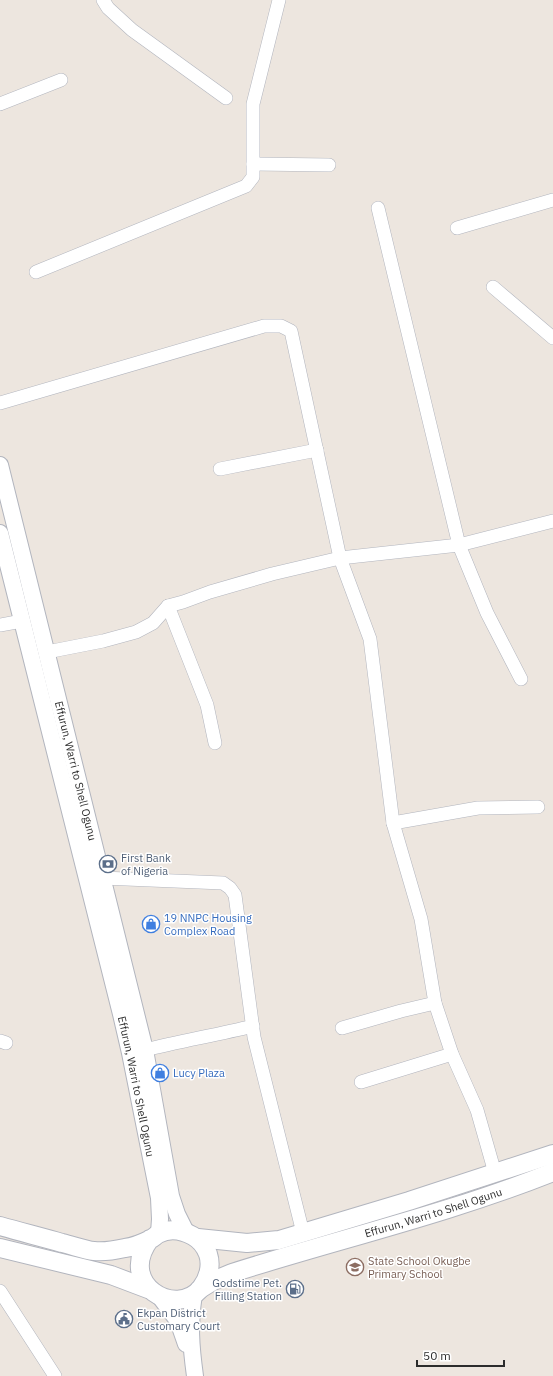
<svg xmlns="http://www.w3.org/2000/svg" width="553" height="1376" viewBox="0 0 553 1376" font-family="'IBM Plex Sans',sans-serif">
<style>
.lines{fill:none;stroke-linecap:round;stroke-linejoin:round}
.minor-casing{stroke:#b2b5be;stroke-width:14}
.tertiary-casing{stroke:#b2b5be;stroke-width:18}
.secondary-casing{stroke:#b2b5be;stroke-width:20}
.minor{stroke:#fff;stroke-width:13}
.tertiary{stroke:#fff;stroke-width:16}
.secondary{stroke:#fff;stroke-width:18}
.labels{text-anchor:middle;stroke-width:3;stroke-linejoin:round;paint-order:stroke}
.street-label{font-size:11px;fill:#2c2c2c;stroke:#fff}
.service-label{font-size:11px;fill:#4e5e75;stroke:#fff;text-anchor:start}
.shop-label{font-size:11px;fill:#366cbe;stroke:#fff;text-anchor:start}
.education-label{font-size:11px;fill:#785e54;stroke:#fff;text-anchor:start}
</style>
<rect width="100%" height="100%" fill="#ede6df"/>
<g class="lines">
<defs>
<g id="minor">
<polyline points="103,0 108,8 132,30 226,98"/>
<polyline points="0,104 61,80"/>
<polyline points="253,164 329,165"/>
<polyline points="378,208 459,545 487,613 521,679"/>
<polyline points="457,228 553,200"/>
<polyline points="36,272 246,186 253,177 253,104 279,0"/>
<polyline points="493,287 553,338"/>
<polyline points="0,403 264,326 281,326 291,331 340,558 370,639 393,823 421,919 435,1003 452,1054 477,1110 495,1173"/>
<polyline points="220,469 317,450"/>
<polyline points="168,606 207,705 215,743"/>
<polyline points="0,625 22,621"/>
<polyline points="47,652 103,641 136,632 153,623 168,606 183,602 210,592 272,574 340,558 459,545 553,521"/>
<polyline points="393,823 478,808 538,807"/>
<polyline points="102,878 223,883 230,888 235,895 254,1037 303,1233"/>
<polyline points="342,1028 401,1011 435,1003"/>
<polyline points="0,1041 6,1043"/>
<path d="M145,1050C180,1041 217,1035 253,1026"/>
<polyline points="361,1082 452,1054"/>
<polyline points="0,1291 55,1376"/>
</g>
<g id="tertiary">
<path id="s1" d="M0,465L145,1050L171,1196L177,1214L186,1232"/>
<path id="s2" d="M0,533L121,1014L130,1053L159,1198L160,1219L159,1233"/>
<path d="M194,1294C189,1323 191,1347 195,1376"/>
<polyline points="160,1297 178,1321 186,1344"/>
</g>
<g id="secondary">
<path d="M0,1226C21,1232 41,1237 62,1243C72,1245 84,1250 94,1251C103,1252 116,1250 125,1248C133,1247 143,1243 151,1239C153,1238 155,1236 158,1234C169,1228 182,1230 193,1236C200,1240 205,1246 208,1254C212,1266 208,1279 201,1288C176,1319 116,1284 150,1239"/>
<polyline points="198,1238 247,1243 279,1240 409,1201 553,1154"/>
<polyline points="0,1248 111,1275 148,1289"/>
<path id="s3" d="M200,1289L213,1281L232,1273C339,1239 448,1214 553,1172"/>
</g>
</defs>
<!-- minor casing -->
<use href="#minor" class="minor-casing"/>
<!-- tertiary casing -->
<use href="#tertiary" class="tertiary-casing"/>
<!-- secondary casing -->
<use href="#secondary" class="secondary-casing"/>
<!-- minor -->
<use href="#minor" class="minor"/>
<!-- tertiary -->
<use href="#tertiary" class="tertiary"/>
<!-- secondary -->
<use href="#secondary" class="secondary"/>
</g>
<!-- icons -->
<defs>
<symbol id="bank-ring" viewBox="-11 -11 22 22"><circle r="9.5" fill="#fff" stroke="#5c6f8a" stroke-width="1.5"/><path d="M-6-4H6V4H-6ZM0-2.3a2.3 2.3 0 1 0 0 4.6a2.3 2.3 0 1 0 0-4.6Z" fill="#5c6f8a"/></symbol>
<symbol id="shop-ring" viewBox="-11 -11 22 22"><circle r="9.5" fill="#fff" stroke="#3f7fe0" stroke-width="1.5"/><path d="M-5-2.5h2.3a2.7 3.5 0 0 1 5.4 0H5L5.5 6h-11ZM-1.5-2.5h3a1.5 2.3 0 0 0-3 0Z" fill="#3f7fe0"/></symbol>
<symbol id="school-ring" viewBox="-11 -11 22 22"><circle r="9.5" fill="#fff" stroke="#8d6e63" stroke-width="1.5"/><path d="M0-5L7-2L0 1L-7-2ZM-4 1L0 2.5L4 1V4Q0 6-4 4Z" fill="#8d6e63"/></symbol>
<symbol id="fuel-ring" viewBox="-11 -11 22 22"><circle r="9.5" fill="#fff" stroke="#5c6f8a" stroke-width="1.5"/><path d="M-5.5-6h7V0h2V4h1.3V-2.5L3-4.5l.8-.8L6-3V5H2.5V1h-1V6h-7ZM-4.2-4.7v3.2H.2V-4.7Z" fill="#5c6f8a"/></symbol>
<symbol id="civic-ring" viewBox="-11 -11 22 22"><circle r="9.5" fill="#fff" stroke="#5c6f8a" stroke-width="1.5"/><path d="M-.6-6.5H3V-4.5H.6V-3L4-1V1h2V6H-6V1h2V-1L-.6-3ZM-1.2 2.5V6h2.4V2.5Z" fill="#5c6f8a"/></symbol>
</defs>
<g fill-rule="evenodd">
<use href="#bank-ring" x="98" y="854" width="20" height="20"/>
<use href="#shop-ring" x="141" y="914" width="20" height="20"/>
<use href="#shop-ring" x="150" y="1063" width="20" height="20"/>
<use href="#school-ring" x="345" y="1257" width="20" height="20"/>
<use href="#fuel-ring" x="285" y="1279" width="20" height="20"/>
<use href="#civic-ring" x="114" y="1309" width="20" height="20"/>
</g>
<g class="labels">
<!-- street labels -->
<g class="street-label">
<text dy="4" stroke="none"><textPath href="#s1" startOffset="315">Effurun, Warri to Shell Ogunu</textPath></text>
<text dy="4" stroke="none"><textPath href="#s2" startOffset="570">Effurun, Warri to Shell Ogunu</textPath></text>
<text dy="4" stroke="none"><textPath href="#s3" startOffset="246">Effurun, Warri to Shell Ogunu</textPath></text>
</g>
<!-- service labels -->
<g class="service-label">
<text x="121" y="862">First Bank<tspan x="121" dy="13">of Nigeria</tspan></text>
<text x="282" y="1287" text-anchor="end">Godstime Pet.<tspan x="282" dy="13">Filling Station</tspan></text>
<text x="137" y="1317">Ekpan District<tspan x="137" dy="13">Customary Court</tspan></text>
</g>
<!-- shop labels -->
<g class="shop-label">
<text x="164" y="922">19 NNPC Housing<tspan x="164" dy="13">Complex Road</tspan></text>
<text x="173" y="1077">Lucy Plaza</text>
</g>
<!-- education labels -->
<g class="education-label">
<text x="368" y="1265">State School Okugbe<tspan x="368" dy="13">Primary School</tspan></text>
</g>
</g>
<!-- scale -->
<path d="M417 1360v6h87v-6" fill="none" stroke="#2c2c2c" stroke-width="2"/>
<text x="423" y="1360" font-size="12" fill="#2c2c2c" stroke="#ffffff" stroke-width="3" paint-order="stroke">50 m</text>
</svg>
